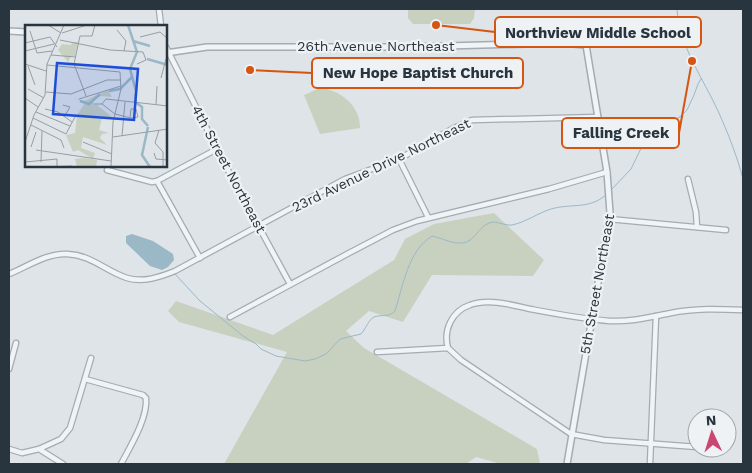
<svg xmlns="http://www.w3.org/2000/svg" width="752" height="473" viewBox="0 0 752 473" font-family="'Work Sans',sans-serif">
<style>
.green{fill:#c8d1c0}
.water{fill:#9bb8c7}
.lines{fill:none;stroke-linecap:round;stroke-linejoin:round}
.stream{stroke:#9bb8c7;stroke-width:1}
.minor-casing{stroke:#a4acb2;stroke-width:7}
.tertiary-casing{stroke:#a4acb2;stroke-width:8}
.minor{stroke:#f1f4f6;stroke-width:4.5}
.tertiary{stroke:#f1f4f6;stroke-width:5}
.labels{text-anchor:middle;stroke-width:4.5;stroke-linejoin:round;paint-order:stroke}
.street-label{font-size:14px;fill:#28343e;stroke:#eef2f5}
.inset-river{fill:none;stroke:#9bb8c7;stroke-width:2.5}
.inset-road{fill:none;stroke:#969ea4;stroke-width:1}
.view{fill:#1d4ed8;fill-opacity:0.15;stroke:#1d4ed8;stroke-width:2.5}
.inset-edge{fill:none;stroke:#28343e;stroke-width:2.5}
.leader{fill:none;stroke:#d55511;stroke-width:2}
.callout-dot{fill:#d55511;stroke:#eef2f5;stroke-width:2}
.callout{fill:#eef2f5;stroke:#d55511;stroke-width:2}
.callout-label{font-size:15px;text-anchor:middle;font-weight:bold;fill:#28343e}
</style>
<rect width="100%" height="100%" fill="#dfe4e8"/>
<!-- green -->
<g class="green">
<polygon points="408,9 475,9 474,18 470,24 413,24 408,18"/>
<path d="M320,88C340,90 360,105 360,128L320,134L304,95Z"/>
<polygon points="494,213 544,260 533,276 432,275 403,322 369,311 346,331 364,348 537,449 540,464 501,464 476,457 466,464 224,464 287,352 179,322 168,311 176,301 273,335 394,260 405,239 434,224"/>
</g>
<!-- water -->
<polygon class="water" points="132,234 153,241 173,254 174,260 168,267 162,270 150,266 126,243 126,236"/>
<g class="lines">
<!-- stream -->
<g class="stream">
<path d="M677,9C679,46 703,78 718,111C728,133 737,156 743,179"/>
<polyline points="611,190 631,169 646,138 681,116 687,110 694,95 698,84 701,79"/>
<path d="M175,274L200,301L243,336L256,344L261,349L276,356L305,361L315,359L326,354L340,339L361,334C365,330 369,319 374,317C382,314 388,318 395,311C403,286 408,251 432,236C442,238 452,244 462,243C475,242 478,227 489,223C496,220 504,226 512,225C526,222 538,213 551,209C572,203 588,210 606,195"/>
<polyline points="743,283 743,295"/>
</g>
<defs>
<g id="minor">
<polyline points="159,9 161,26"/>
<polyline points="166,47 223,161 290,284"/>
<polyline points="399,159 428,217"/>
<polyline points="107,170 152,182 157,181 217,149"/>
<polyline points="688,179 696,212 697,227"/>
<polyline points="157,181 200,258"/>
<polyline points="609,219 726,230"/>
<path d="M9,274C27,267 46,253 67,254C92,255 105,271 127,278C143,283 160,277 175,271L345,179L399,159L452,129L472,120L598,117"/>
<polyline points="230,317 349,253 393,230 417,221 549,189 607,172"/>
<path d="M448,348C443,330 452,311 470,305C489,298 512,305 530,309C557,314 583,319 610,321C631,322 650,317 671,313C694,308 720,309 743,310"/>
<polyline points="377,352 448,348 461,360 571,434 604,440 697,447"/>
<polyline points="9,369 16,343"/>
<path d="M85,379L143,395L146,398C148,418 130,447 121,464"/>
<polyline points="9,449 22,453 39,449 63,464"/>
<polyline points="39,449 61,439 70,428 91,358"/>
<polyline points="650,464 656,316"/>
</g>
<g id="tertiary">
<polyline points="9,31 26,32"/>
<polyline points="166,53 207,47 409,47 561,43 586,45 607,172 610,213 567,464"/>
</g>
</defs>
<!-- minor casing -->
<use href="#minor" class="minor-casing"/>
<!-- tertiary casing -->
<use href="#tertiary" class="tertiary-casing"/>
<!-- minor -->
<use href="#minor" class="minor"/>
<!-- tertiary -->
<use href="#tertiary" class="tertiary"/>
</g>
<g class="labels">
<!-- street labels -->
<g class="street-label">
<text x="376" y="51">26th Avenue Northeast</text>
<text transform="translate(381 165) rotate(-26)" y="5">23rd Avenue Drive Northeast</text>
<text transform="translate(229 169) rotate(62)" y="5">4th Street Northeast</text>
<text transform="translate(597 284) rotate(-80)" y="5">5th Street Northeast</text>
</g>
</g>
<!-- overview -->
<g transform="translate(25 25)">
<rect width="142" height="142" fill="#dfe4e8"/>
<path d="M47,17H53L50,31H46L43,37L33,25L37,19L46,20ZM83,65L87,72L76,71L67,76L86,91L87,94L77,93L74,105L84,108L77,109L75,113L82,120L58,112L56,123L70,128L68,134L53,125L48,127L41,110L50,108L52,90L60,78L48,73L59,76ZM58,133L72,135L71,142H52L50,134Z" fill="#c8d1c0"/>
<path class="inset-river" d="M103,0L112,27L105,44L111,66L110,77L117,82V94L123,101M108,16L125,21M122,34L143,40M84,66L95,64L107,52M55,76L64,79L75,69M123,102L117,130L125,142"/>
<path class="inset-road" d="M23,0L36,8M92,5L101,16L99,26M5,6L12,28L27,26M37,8L62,0M115,12L135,7L143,14M35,15L85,25L118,27L121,35L112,39M0,18L25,12L32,22M0,26L29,19M26,30L51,32M0,39L21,46M22,40L95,47L96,64L88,97L86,142M3,41L10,60M136,53L141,34M3,64L19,73M21,67L46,69L82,55H95M61,71L49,39L55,11H67L70,0M0,73L13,82M54,74L96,61M70,79H77L90,89L106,93L113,92L111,84H106L105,92M77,79L81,74L143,81M131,79L132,61M38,80L45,82L39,92M20,84L33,87L47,97M11,87L45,101M8,93L41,109L50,92M6,100L36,115L39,123M134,105L130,118L138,127V142M97,111L100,77M88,112L143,104M0,117L9,90L20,70L22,39L39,0M58,117L87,129M6,122L11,107M11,125L86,136M129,128L131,134L143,135M0,137L32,134V142M16,137L17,106M25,142L47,141"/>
<path class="view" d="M32,38L113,44L109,95L28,89Z"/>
<rect width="142" height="142" class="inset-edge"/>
</g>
<!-- callouts -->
<path class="leader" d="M436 25L495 32M250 70L312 73M692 61L679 133"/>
<g class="callout-dot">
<circle cx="436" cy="25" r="5"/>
<circle cx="250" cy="70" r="5"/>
<circle cx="692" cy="61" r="5"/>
</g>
<g class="callout">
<rect x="495" y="17" width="206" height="30" rx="5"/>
<rect x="312" y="58" width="211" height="30" rx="5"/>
<rect x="562" y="118" width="117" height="30" rx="5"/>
</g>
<g class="callout-label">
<text x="598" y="38">Northview Middle School</text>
<text x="418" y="78">New Hope Baptist Church</text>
<text x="621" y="138">Falling Creek</text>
</g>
<!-- border -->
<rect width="752" height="473" fill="none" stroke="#28343e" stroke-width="20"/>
<!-- north arrow -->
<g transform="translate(712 433) rotate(356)"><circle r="24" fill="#eef2f5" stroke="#9fa6ac"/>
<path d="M0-4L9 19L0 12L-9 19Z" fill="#ca4673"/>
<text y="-8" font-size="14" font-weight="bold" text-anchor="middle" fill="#28343e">N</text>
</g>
</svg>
